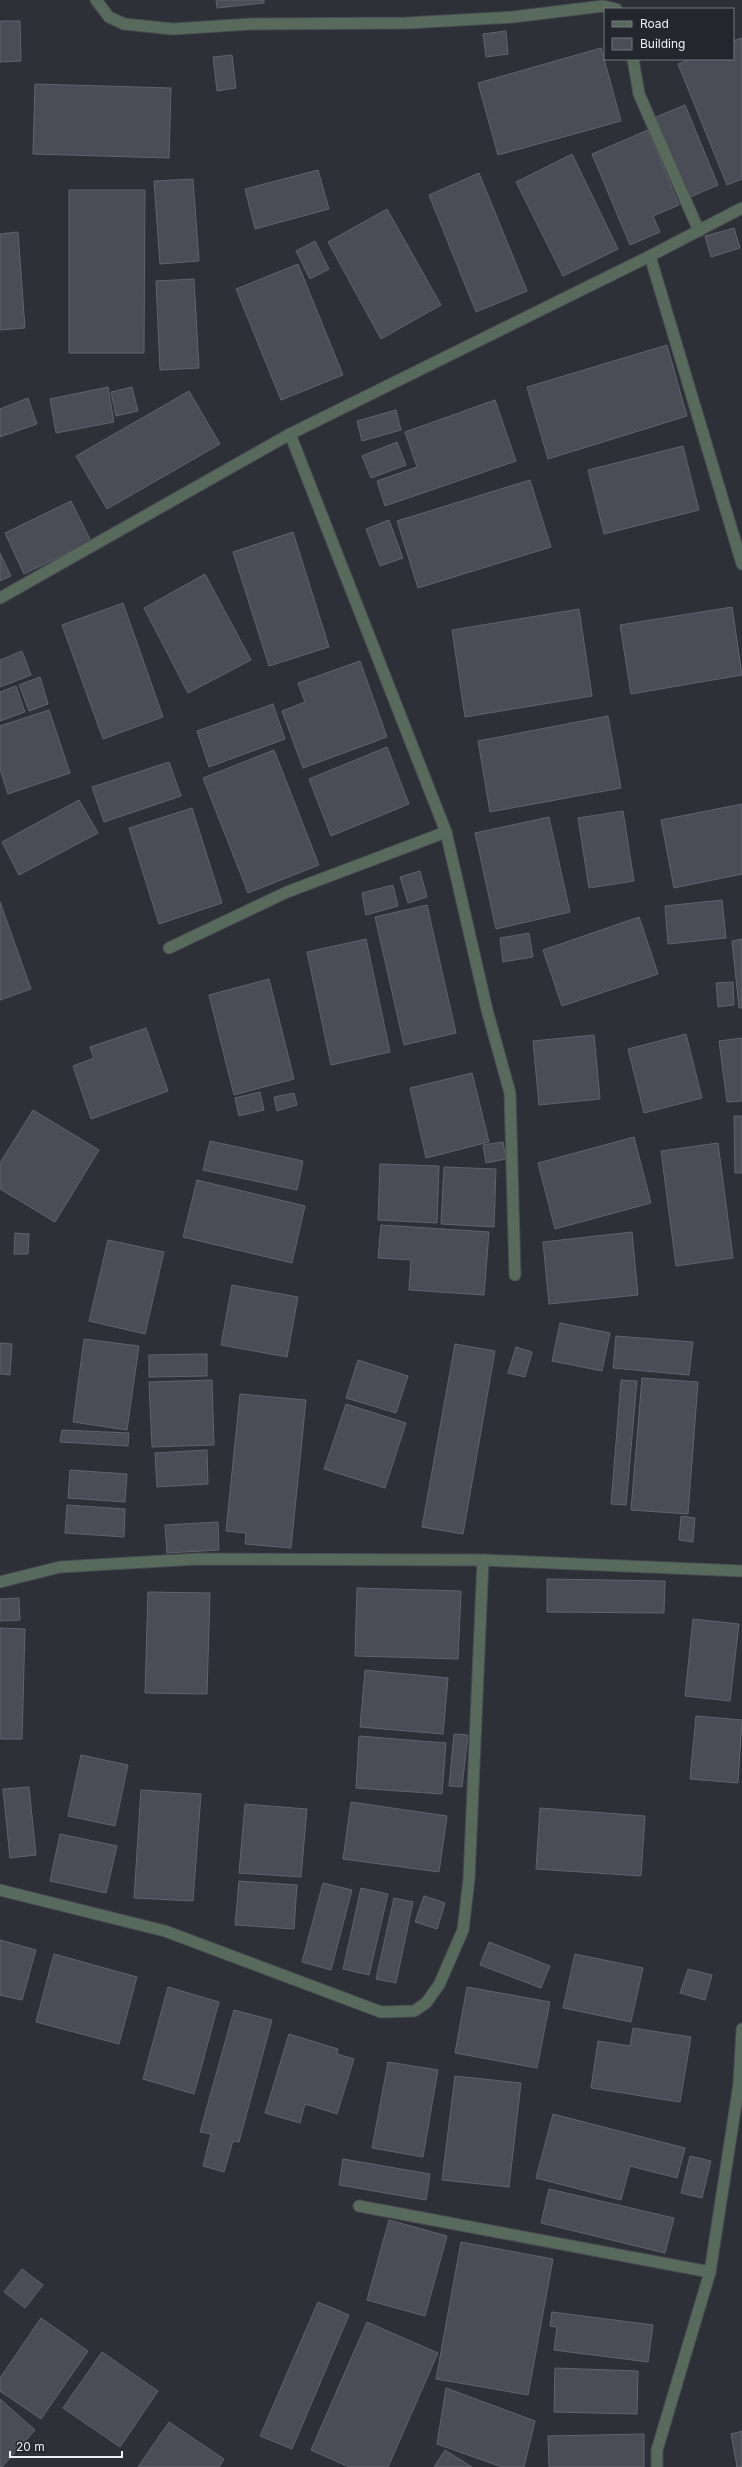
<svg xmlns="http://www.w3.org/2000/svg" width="742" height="2467" viewBox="0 0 742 2467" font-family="Inter,sans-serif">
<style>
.building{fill:#4b4d56;stroke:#61626c}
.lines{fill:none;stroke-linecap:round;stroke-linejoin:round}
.minor-casing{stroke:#494b52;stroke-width:13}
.minor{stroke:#576a5c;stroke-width:11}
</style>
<rect width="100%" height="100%" fill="#2e3038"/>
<!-- building -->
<g class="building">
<polygon points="216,0 264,0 264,3 217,8"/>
<polygon points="0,21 20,21 21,61 0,62"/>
<polygon points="506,31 508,54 486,57 483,34"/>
<polygon points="742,38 742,179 727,185 678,64 690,59 733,59 733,41"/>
<polygon points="601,48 621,121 498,155 478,83"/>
<polygon points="232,55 236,88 217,91 213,57"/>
<polygon points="35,84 171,88 169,158 33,154"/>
<polygon points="685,105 718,185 688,198 656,117"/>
<polygon points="648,130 679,205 653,216 660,232 630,245 592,154"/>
<polygon points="572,154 618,249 563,276 516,182"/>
<polygon points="318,170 329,209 255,229 245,189"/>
<polygon points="479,173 527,291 476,312 429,195"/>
<polygon points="193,179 199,261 160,264 154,181"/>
<polygon points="69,190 145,190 144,353 69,353"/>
<polygon points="387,209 441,305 381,339 328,242"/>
<polygon points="734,228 740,248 711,257 705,236"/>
<polygon points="18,232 25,328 0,330 0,234"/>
<polygon points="315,241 329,269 310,279 296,251"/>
<polygon points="298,264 343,375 281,400 236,289"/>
<polygon points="194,279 199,368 160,370 156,281"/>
<polygon points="667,345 687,416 548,459 527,387"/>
<polygon points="108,387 114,422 56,433 50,399"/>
<polygon points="132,387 138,411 116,416 111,392"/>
<polygon points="189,391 220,444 107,509 76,456"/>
<polygon points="28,398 37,424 0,437 0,409"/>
<polygon points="495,400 516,461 385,506 377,481 417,467 405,432"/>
<polygon points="396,410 401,430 362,441 357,421"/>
<polygon points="397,442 406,465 371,478 362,456"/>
<polygon points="683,446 699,510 604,534 588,470"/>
<polygon points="530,480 551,547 418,588 397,521"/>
<polygon points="71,501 91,541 24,574 5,533"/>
<polygon points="389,520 403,558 380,566 366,529"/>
<polygon points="293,532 329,647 269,666 233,552"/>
<polygon points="0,553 11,576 0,581"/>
<polygon points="205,574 251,660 188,693 144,608"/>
<polygon points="123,603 163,717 103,739 62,625"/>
<polygon points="732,607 742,675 631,694 620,625"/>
<polygon points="579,609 592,696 465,717 452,630"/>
<polygon points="22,651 31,675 0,687 0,660"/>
<polygon points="360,661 387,737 303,768 282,711 305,702 298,683"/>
<polygon points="40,677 48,704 29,711 19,685"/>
<polygon points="16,686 25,712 0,721 0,692"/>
<polygon points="273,704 285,739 209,767 197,731"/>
<polygon points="49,710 70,773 8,794 0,769 0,726"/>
<polygon points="608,716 621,788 490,812 478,741"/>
<polygon points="387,747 409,804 331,836 309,779"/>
<polygon points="274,750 319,865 248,893 203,778"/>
<polygon points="169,762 181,796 104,822 92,787"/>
<polygon points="79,800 98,833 19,875 2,842"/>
<polygon points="742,804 742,874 674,888 661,820"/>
<polygon points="192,808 222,903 159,924 129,828"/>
<polygon points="623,811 634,881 589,888 578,818"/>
<polygon points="549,817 570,912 496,929 475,833"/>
<polygon points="420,871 427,897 408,903 400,877"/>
<polygon points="393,885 398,906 366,915 362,893"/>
<polygon points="722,900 726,938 668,944 665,906"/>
<polygon points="0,902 31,989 0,1000"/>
<polygon points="427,905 456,1033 404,1045 375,917"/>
<polygon points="639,917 658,974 562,1006 543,950"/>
<polygon points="529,933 533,957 503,962 500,938"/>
<polygon points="366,939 390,1052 331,1065 307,952"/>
<polygon points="742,939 742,1008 739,1008 732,941"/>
<polygon points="269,979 294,1079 234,1095 209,995"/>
<polygon points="733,982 734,1005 718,1007 716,983"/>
<polygon points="146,1028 168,1091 91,1119 73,1066 94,1058 90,1047"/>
<polygon points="686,1034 702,1098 644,1113 628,1049"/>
<polygon points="594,1035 600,1099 539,1105 533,1041"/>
<polygon points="742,1038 742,1101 727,1102 719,1041"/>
<polygon points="472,1073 489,1142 426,1158 410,1088"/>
<polygon points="260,1092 264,1110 239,1116 235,1098"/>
<polygon points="294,1093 297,1105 277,1111 274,1097"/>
<polygon points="33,1110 99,1150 55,1222 0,1189 0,1163"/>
<polygon points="734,1116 742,1116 742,1173 735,1173"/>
<polygon points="634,1137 651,1203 555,1229 538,1163"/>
<polygon points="210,1141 303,1161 297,1190 203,1170"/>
<polygon points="503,1142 506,1159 486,1163 483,1145"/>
<polygon points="718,1143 733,1258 676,1266 661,1151"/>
<polygon points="380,1164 439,1166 437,1223 378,1220"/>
<polygon points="444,1167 496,1169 494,1227 441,1224"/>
<polygon points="197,1180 305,1206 292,1263 183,1237"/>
<polygon points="381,1225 489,1232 484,1295 409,1290 411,1260 378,1258"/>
<polygon points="632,1232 638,1295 549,1304 543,1242"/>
<polygon points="15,1233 29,1234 28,1254 14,1254"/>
<polygon points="108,1240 164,1252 145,1334 89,1321"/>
<polygon points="232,1285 298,1297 287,1357 221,1345"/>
<polygon points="560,1323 610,1333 602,1371 552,1361"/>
<polygon points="616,1336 693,1342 689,1375 613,1368"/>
<polygon points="84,1339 139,1346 127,1430 73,1422"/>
<polygon points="0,1343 12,1344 10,1375 0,1374"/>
<polygon points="455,1344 495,1351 463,1534 422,1527"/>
<polygon points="516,1347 532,1352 525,1377 508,1373"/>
<polygon points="207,1354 207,1376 149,1377 149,1355"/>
<polygon points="358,1360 408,1376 396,1413 346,1398"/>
<polygon points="642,1378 698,1382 688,1514 631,1510"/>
<polygon points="212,1380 214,1445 152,1447 149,1382"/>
<polygon points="621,1380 637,1381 626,1505 611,1504"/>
<polygon points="240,1394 306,1400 291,1548 245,1544 246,1533 226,1531"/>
<polygon points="346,1404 406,1423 385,1488 324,1469"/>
<polygon points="62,1430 129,1433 128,1446 60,1442"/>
<polygon points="207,1450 208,1484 157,1487 155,1453"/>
<polygon points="70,1470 127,1474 125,1502 68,1498"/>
<polygon points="67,1505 125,1509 124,1537 65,1533"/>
<polygon points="681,1516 695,1518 693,1542 679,1540"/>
<polygon points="218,1522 219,1550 167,1553 165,1525"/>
<polygon points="547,1579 665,1581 664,1613 547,1612"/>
<polygon points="357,1588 461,1591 458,1659 355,1656"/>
<polygon points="148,1592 210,1593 207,1694 145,1693"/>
<polygon points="19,1598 20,1620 0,1621 0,1599"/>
<polygon points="693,1619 739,1624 730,1701 685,1696"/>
<polygon points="0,1628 25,1629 22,1739 0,1739"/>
<polygon points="365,1670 448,1678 443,1734 360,1727"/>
<polygon points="696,1716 742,1720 738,1783 690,1779"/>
<polygon points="454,1734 468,1735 462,1787 449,1786"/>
<polygon points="359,1736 446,1743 442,1794 356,1788"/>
<polygon points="81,1755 128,1765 115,1826 68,1816"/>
<polygon points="29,1787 36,1855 10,1858 3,1789"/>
<polygon points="141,1790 201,1794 193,1901 134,1898"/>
<polygon points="351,1802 447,1816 439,1872 343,1859"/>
<polygon points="245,1804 307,1809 301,1877 239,1873"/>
<polygon points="540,1808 645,1816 641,1876 536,1869"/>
<polygon points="60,1834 117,1846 106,1893 50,1881"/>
<polygon points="239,1881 297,1885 294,1929 235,1925"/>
<polygon points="323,1883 352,1890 331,1970 302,1962"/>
<polygon points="361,1888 388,1894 369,1975 343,1969"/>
<polygon points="424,1896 445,1903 437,1929 415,1922"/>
<polygon points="394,1898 413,1902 396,1983 376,1979"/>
<polygon points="0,1940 36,1950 22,2000 0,1995"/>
<polygon points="489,1942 550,1966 541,1988 480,1965"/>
<polygon points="54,1954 137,1977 119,2044 36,2022"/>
<polygon points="575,1954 643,1968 631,2022 563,2008"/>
<polygon points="688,1969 712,1975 705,2000 680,1993"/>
<polygon points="168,1987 219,2002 194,2094 143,2079"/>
<polygon points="467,1987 550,2002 537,2068 455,2053"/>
<polygon points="234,2010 272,2020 239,2142 233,2141 224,2172 203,2166 211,2134 200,2132"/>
<polygon points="633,2028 691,2037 680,2102 591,2088 598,2041 630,2046"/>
<polygon points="289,2034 338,2049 337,2054 354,2059 337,2114 305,2104 300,2123 265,2113"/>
<polygon points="388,2062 438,2070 423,2157 372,2148"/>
<polygon points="455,2076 521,2083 509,2187 442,2180"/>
<polygon points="553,2114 685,2148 677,2178 630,2166 621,2200 536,2178"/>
<polygon points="690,2156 711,2161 702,2198 681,2193"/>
<polygon points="343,2159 430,2174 426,2200 339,2185"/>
<polygon points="549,2189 674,2218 665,2253 541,2223"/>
<polygon points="389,2220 447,2236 425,2316 367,2300"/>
<polygon points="461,2242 553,2259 528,2395 436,2379"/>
<polygon points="22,2269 43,2285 25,2308 4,2292"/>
<polygon points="318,2302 349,2315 292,2449 260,2436"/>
<polygon points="552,2312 653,2325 648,2362 554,2350 557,2327 550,2326"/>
<polygon points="41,2318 88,2351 41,2419 0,2391 0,2378"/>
<polygon points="367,2322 438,2353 388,2467 349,2467 311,2450"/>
<polygon points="102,2352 158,2391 120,2447 63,2408"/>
<polygon points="555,2368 638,2371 637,2414 554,2412"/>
<polygon points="446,2388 535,2421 524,2467 502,2467 437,2444"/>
<polygon points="0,2399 35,2430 2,2467 0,2467"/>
<polygon points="169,2422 224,2459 219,2467 138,2467"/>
<polygon points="742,2431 742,2467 737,2467 731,2434"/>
<polygon points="644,2434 644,2467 549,2467 548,2436"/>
<polygon points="445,2450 472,2467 434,2467"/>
</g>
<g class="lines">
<defs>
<g id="minor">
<polyline points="96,0 109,17 124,24 173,29 251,24 407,23 513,17 603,6 616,9"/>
<polyline points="633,59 639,94 699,231"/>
<polyline points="650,256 742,564"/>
<polyline points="290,434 446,832 487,1010 510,1093 515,1275"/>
<polyline points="0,598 290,434 650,256 742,208"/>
<polyline points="169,948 287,892 446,832"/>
<polyline points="0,1582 60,1567 197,1559 483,1560 742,1571"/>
<polyline points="0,1890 165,1931 381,2012 414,2011 426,2003 439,1985 463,1930 469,1879 483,1560"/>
<polyline points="359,2206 710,2272"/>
<polyline points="657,2467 657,2450 710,2272 739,2084 742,2029"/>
</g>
</defs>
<!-- minor casing -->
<use href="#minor" class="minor-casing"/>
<!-- minor -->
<use href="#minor" class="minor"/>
</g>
<!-- legend -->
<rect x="604" y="8" width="130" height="52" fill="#24262e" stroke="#75777e"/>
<rect x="612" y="21" width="20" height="6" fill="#576a5c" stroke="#75777e"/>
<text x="640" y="28" font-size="12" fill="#eff0f5">Road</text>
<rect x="612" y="38" width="20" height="12" fill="#4b4d56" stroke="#75777e"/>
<text x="640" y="48" font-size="12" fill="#eff0f5">Building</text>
<!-- scale -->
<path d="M10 2451v6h112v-6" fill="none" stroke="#eff0f5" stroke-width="2"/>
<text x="16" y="2451" font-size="12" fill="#eff0f5" stroke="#24262e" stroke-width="3" paint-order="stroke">20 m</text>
</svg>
